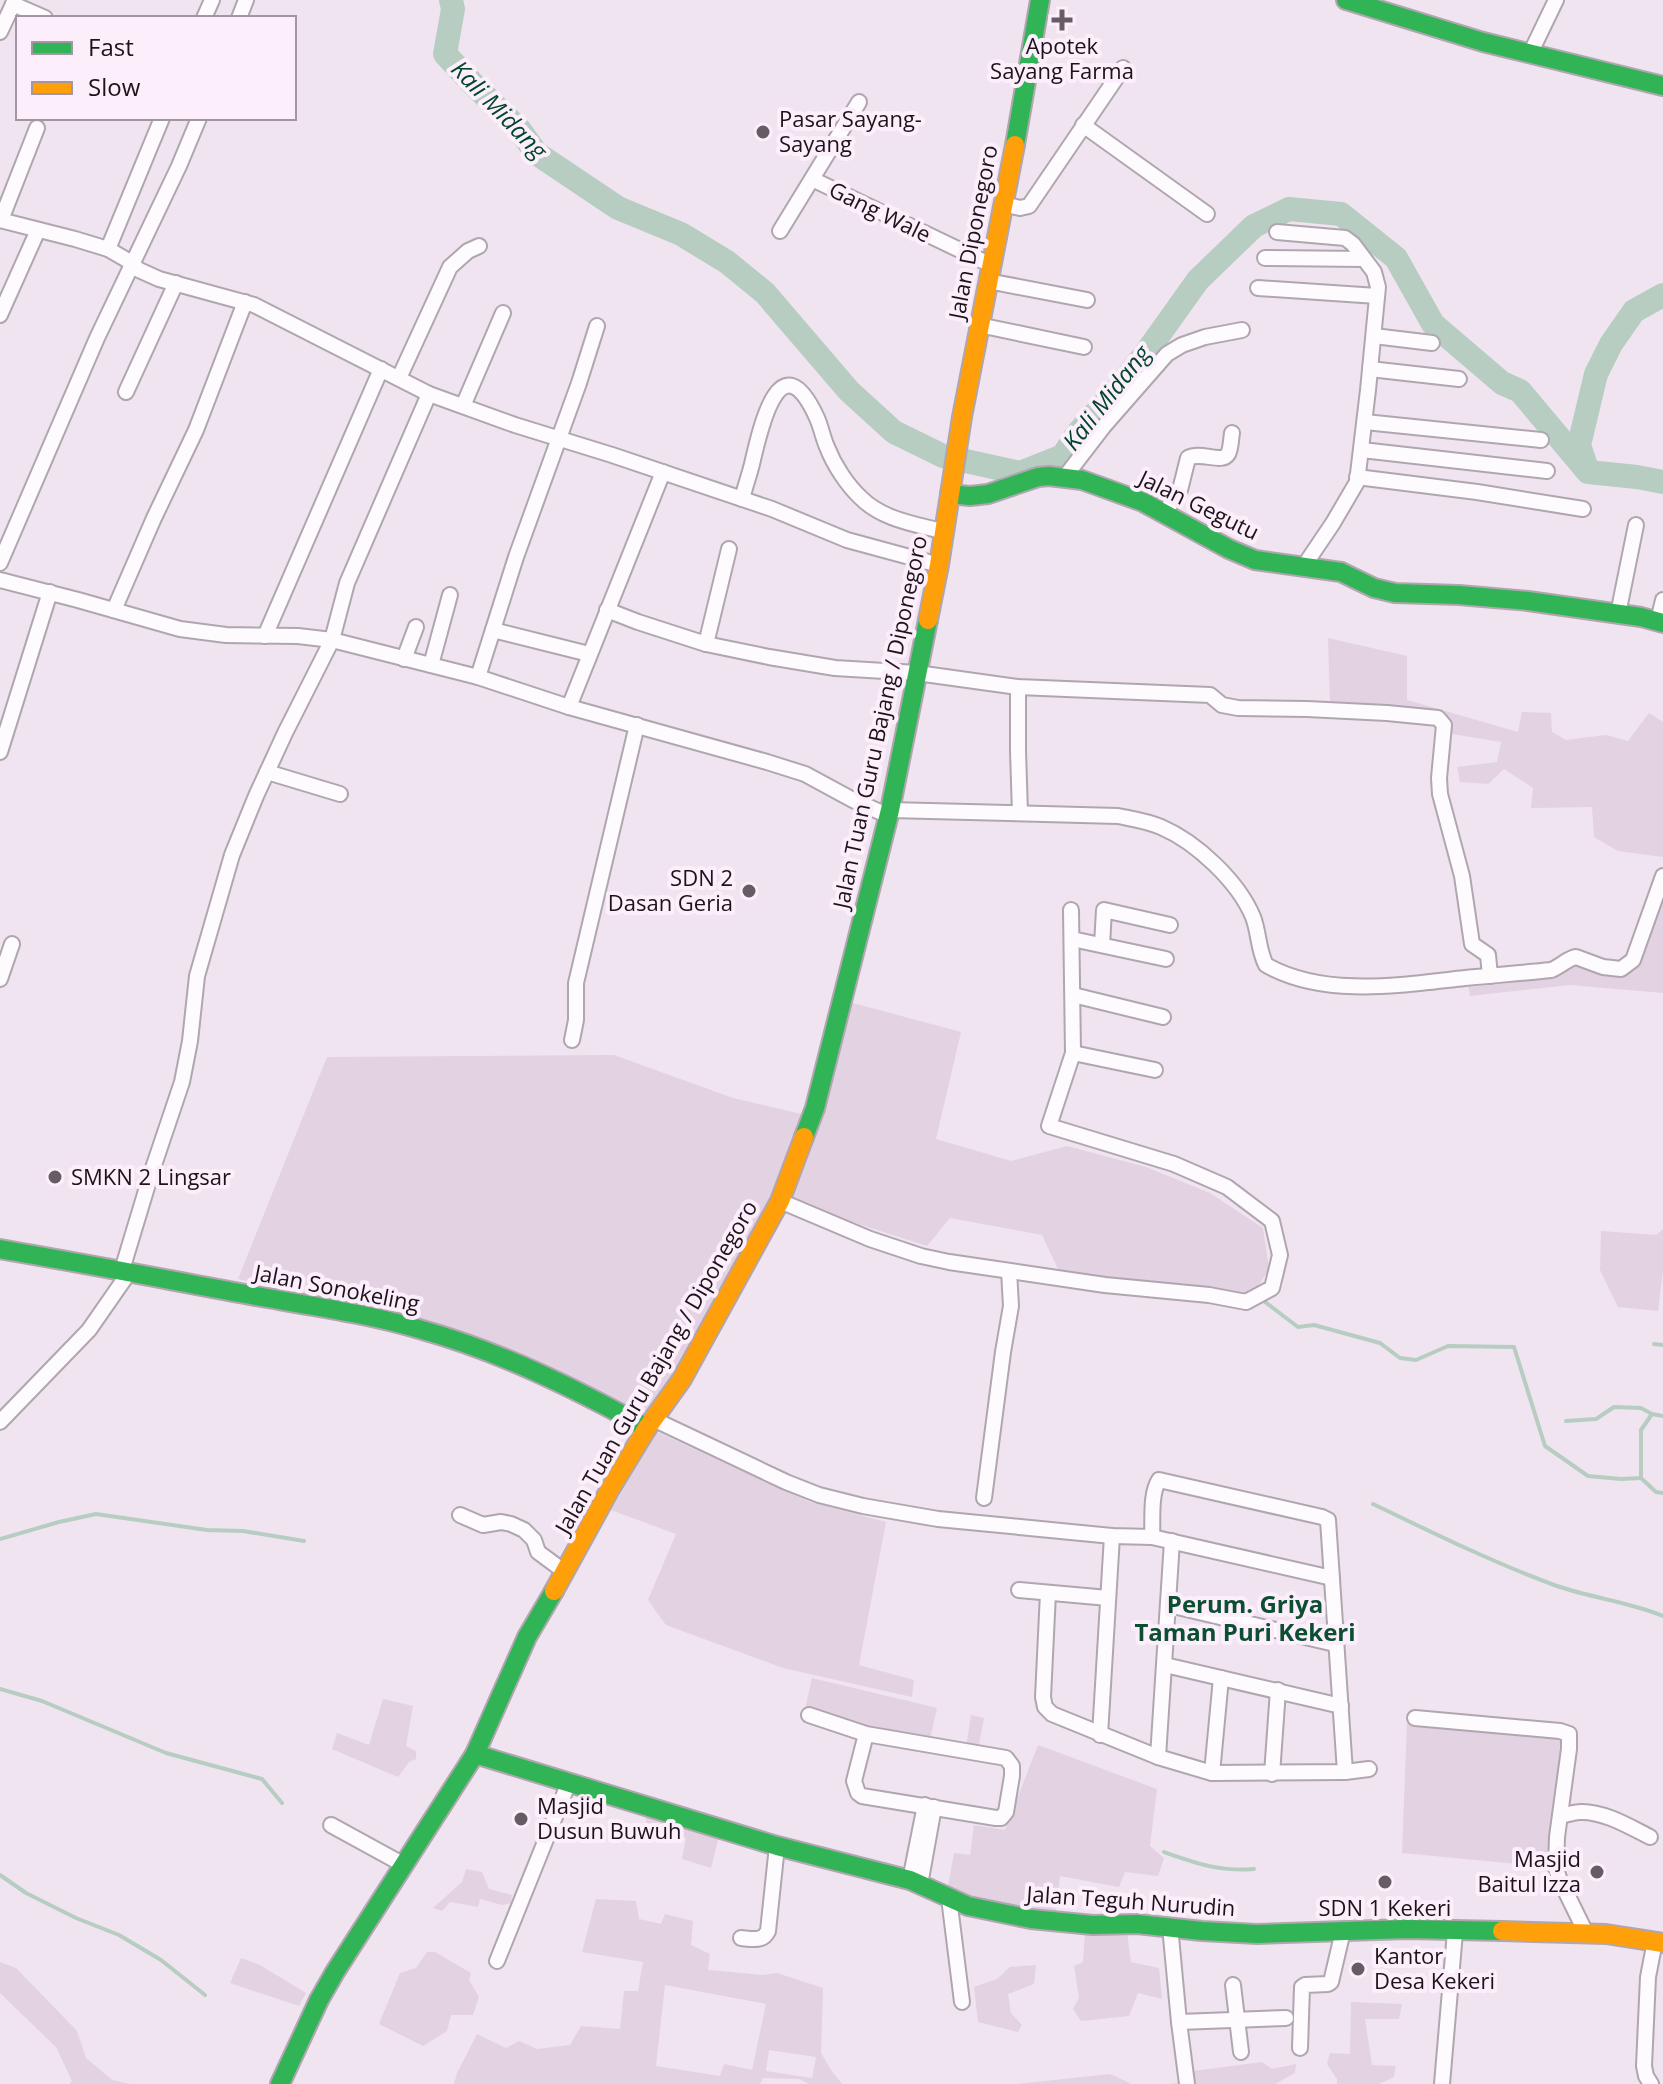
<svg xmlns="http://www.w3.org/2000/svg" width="1663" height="2084" viewBox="0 0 1663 2084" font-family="'Open Sans',sans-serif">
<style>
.green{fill:#e3d2e2;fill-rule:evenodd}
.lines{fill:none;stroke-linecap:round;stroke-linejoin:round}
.stream{stroke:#b7cdc2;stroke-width:4}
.river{stroke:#b7cdc2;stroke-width:24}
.street-casing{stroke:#b0a6b0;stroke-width:18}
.fast-casing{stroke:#b0a6b0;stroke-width:22}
.slow-casing{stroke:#b0a6b0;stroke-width:22}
.street{stroke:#fdfbfd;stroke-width:14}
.fast{stroke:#30b455;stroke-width:18}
.slow{stroke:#ff9f0a;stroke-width:18}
.poi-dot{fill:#665c66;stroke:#fdeefc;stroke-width:3}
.labels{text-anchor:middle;stroke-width:8;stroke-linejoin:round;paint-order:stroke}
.poi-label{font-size:22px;fill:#1c131b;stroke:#fdeefc;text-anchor:start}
.street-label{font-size:22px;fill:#1c131b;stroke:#fdeefc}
.water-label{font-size:24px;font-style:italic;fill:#02462b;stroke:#fdeefc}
.neighbourhood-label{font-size:24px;font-weight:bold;fill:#0b4e32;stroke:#fdeefc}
</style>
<rect width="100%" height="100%" fill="#f0e4f0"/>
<!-- green -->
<g class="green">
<polygon points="1328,638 1407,656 1407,700 1518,732 1522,712 1551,713 1552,732 1566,740 1606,735 1628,741 1649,713 1663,722 1663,857 1618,851 1594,837 1592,807 1531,808 1533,788 1504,769 1488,784 1460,782 1457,767 1497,762 1501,742 1452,734 1441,714 1330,705"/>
<polygon points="1661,904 1663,905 1663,993 1570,985 1470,996 1468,984 1558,973 1582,964 1639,962"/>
<polygon points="849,1002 961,1032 936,1139 1011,1161 1067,1146 1146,1167 1210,1193 1263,1228 1269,1269 1252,1296 1215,1288 1059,1271 1042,1235 950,1218 927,1246 774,1197 703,1329 644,1415 420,1319 238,1279 327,1057 614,1055 733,1098 823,1119"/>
<polygon points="1663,1229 1663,1270 1658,1311 1618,1307 1600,1270 1601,1231 1656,1235"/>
<polygon points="657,1432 810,1502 886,1522 859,1665 914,1680 912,1697 783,1668 666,1625 648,1600 676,1534 611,1510"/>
<polygon points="812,1678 937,1708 930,1739 869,1728 805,1709"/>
<polygon points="383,1699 413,1706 406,1746 416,1751 416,1759 409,1762 398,1777 332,1749 337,1733 369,1745"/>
<polygon points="971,1715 984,1718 978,1749 966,1747"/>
<polygon points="1407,1723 1562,1739 1549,1867 1402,1853"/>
<path d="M1038,1745L1157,1789L1150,1846L1164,1858L1158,1876L1125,1872L1119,1887L1060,1876L1056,1911C1018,1907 983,1903 948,1886L954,1853L970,1855L974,1825L1005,1830Z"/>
<polygon points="646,1811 719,1836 711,1868 682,1859 686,1838 646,1827"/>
<polygon points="466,1869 482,1872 489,1889 512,1895 511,1903 502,1905 480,1899 478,1907 450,1902 442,1911 433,1908 462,1882"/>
<path d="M596,1899L636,1901L639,1919L661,1924L665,1914L693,1921L691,1945L710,1954L708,1970L763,1975L777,1973L823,1988L821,2053L831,2070L842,2084H809L799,2079L763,2078L760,2084H454L457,2073L477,2034L506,2048L519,2041L537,2049L570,2045L581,2026L620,2029L624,1991H638L643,1962L582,1952ZM665,1985L766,2004L752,2070L724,2064L720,2076L656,2066ZM769,2050L816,2057L812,2078L766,2071Z"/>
<polygon points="1085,1931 1127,1932 1131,1962 1159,1968 1162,1999 1138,1993 1129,2016 1081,2021 1073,2009 1079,1998 1074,1966 1083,1962"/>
<polygon points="427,1952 435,1952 471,1973 469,1980 479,1997 473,2015 451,2015 447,2031 423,2046 379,2024 400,1973 416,1968"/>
<polygon points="241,1958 260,1965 306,1993 299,2006 230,1983"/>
<polygon points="0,1962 16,1968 77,2031 86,2058 112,2080 131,2084 70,2084 72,2081 56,2047 0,1993"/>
<polygon points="1036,1965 1034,1984 1008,1994 1011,2013 1022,2025 1018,2032 978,2022 974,1987 997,1979 1010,1967"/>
<polygon points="1351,2002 1402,2004 1399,2019 1365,2019 1372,2065 1396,2066 1394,2077 1379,2084 1337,2084 1337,2079 1327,2064 1330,2053 1350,2054"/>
<polygon points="1262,2062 1272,2069 1296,2064 1295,2073 1275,2084 1168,2084 1193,2082 1194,2071"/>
<polygon points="1110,2074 1132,2084 1017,2084"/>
</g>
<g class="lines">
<!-- stream -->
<g class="stream">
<polyline points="1265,1302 1298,1327 1314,1325 1380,1343 1400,1358 1416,1360 1448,1346 1514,1347 1545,1446 1588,1476 1621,1479 1641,1478"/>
<polyline points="1654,1344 1663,1345"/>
<polyline points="1652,1414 1641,1430 1641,1478 1656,1492 1663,1493"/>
<polyline points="1566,1421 1596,1419 1614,1407 1641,1408 1652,1414 1663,1416"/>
<path d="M1373,1504C1433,1533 1494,1563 1557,1586C1592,1598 1629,1602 1663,1616"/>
<polyline points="0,1539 59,1522 96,1514 207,1530 243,1531 304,1541"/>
<polyline points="0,1689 42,1701 166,1753 262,1779 282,1803"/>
<path d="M1164,1852C1195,1863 1220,1872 1254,1869"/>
<polyline points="0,1875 26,1893 76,1918 119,1935 161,1960 205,1995"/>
</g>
<!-- river -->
<g class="river">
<polyline points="451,0 453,9 445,54 474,85 519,129 536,153 618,208 681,234 727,262 765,293 849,391 894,432 943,456 1020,473 1063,456 1077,434 1120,386 1146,353 1198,280 1254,226 1289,209 1341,214 1396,258 1433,324 1502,383 1520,391 1588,472 1637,477 1663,482"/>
<polyline points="1586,466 1579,445 1596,374 1611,344 1634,311 1663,295"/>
</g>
<defs>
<g id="street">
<polyline points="13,4 45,18"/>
<polyline points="204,18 212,0"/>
<polyline points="239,18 246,0"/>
<polyline points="0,32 15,0"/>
<polyline points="1530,54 1556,0"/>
<polyline points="1083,125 1207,214"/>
<polyline points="812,179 991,265"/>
<polyline points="1003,204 1020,208 1029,206 1123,68"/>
<polyline points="0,220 75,239 108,249 127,260 139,270 159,279 254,305 429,394 515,425 612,455 772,509 847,540 939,565"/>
<polyline points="1,220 37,128"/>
<polyline points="780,231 859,102"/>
<polyline points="1277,232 1345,238 1353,244 1374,272 1378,287 1368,390 1357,482 1333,523 1304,566"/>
<polyline points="108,249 162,118"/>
<polyline points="1265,258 1364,259"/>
<polyline points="988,281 1087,300"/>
<polyline points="1258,288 1377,296"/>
<polyline points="0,315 38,230"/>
<polyline points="979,325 1084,347"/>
<polyline points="1374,336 1432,343"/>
<polyline points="1370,369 1459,379"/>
<polyline points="399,378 450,267 468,251 479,246"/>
<polyline points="126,392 176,283"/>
<polyline points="463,406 503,313"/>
<polyline points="1365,422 1541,440"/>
<polyline points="1362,450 1547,471"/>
<polyline points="1357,477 1477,492 1583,509"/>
<polyline points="1064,478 1104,426 1167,354 1182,345 1205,337 1242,330"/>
<path d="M742,499C745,487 749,476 752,464C760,429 780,337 817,418C821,427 823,438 827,447C834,465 847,485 861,498C883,520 916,524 945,532"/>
<path d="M1165,512L1180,490L1188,458C1201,451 1222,464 1228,454C1231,449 1231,438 1232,433"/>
<polyline points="0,563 97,338 179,166 199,118"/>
<polyline points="0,580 78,600 180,629 226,635 298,636 332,640 478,677 569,707 767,762 805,774 853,800 889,816"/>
<polyline points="114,610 154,518 196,430 245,302"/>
<polyline points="607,610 638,622 706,644 769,657 835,668 917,673 1018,687 1210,695 1222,705 1238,708 1307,709 1387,713 1438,718 1444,725 1439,778 1440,794 1462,876 1472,944 1488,955 1490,976"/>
<polyline points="1618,614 1636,525"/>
<polyline points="1658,621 1663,600"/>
<polyline points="493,630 589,654"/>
<polyline points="265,636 381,369"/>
<polyline points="706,644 729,549"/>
<polyline points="404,659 416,627"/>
<polyline points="431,665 450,595"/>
<polyline points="478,677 516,557 579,383 597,326"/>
<polyline points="1018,687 1018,751 1020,813"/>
<polyline points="569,707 663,472"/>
<polyline points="0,752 50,592"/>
<polyline points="267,772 340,794"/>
<path d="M890,810L1118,816C1132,819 1147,821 1161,827C1196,842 1238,881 1253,917C1259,932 1258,950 1266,965C1325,998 1401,985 1465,978C1494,975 1523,973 1551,970C1560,967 1568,958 1576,957L1603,967L1621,969L1633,960L1663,876"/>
<polyline points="1072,939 1166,959"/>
<polyline points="1102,945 1104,910 1170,925"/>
<polyline points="0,979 12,944"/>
<polyline points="1073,995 1163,1017"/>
<polyline points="572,1040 576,1020 576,983 637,725"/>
<polyline points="1073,1053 1155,1070"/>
<polyline points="780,1201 870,1239 921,1256 949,1262 1105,1285 1209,1295 1246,1302 1272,1288 1280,1255 1272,1221 1227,1187 1174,1164 1049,1126 1073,1053 1071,910"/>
<polyline points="122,1270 151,1174 182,1082 190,1041 197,976 232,855 256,796 285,733 332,640 347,583 429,394"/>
<polyline points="653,1419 786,1482 819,1495 863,1506 938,1519 1112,1536 1152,1537 1332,1578"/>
<polyline points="0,1422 89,1330 130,1271"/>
<polyline points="984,1498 1003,1352 1011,1306 1009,1271"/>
<polyline points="460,1515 483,1525 501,1522 511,1524 524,1530 534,1540 538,1552 565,1572"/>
<path d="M1152,1537C1153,1520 1150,1494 1159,1480L1322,1517L1328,1520L1345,1772"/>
<polyline points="1019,1590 1108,1598"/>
<polyline points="1048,1593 1043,1697 1045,1707 1052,1714 1158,1757 1212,1773 1345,1772 1369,1769"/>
<polyline points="1169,1605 1335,1644"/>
<polyline points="1165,1665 1341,1706"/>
<polyline points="809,1715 866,1734 1006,1758 1012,1766 1012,1776 1006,1812 1001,1818 996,1818 862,1796 858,1793 854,1781 866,1734"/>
<polyline points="1415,1718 1560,1731 1569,1734 1569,1749 1557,1837 1556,1868 1559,1878 1586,1933"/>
<polyline points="1100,1735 1112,1536"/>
<polyline points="1158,1757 1172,1541"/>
<polyline points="1212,1773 1221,1678"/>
<polyline points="1272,1774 1278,1690"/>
<path d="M1560,1816C1566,1815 1574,1812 1580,1812C1604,1811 1630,1827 1650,1837"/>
<polyline points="331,1825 404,1865"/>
<polyline points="910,1880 925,1805"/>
<polyline points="920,1885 934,1807"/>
<polyline points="949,1898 962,2002"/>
<polyline points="1170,1926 1179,2022 1187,2084"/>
<path d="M741,1938C752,1939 763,1942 768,1931L777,1846"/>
<polyline points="497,1961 569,1782"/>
<polyline points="1233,1985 1241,2052"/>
<polyline points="1179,2022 1286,2018"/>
<polyline points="1300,2048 1302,1987 1305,1985 1328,1984 1331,1982 1343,1931"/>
<polyline points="1442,2084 1455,1932"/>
<polyline points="1651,2084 1646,2076 1644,2066 1648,1977 1655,1941"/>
</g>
<g id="fast">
<polyline points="1346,0 1483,42 1663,86"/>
<polyline points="1015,145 1040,0"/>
<polyline points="950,494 970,496 988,494 1038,477 1049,476 1082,480 1143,502 1229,549 1255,560 1341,572 1374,588 1395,593 1459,595 1528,601 1641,617 1663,623"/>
<polyline points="804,1137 815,1108 890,810 928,620"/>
<path d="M0,1249C82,1263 164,1279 245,1294C303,1305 362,1312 419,1329C499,1351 574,1388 647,1428"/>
<polyline points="475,1754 777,1846 910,1880 968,1906 1031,1919 1093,1925 1137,1924 1202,1931 1257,1934 1407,1929 1502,1931"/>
<polyline points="280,2084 319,2000 335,1972 475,1754 527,1637 554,1591"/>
</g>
<g id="slow">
<polyline points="928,620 939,565 962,417 1015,145"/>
<polyline points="554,1591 610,1489 647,1428 682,1379 780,1201 804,1137"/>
<polyline points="1502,1931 1606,1934 1663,1943"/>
</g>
</defs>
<!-- street casing -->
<use href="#street" class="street-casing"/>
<!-- fast casing -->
<use href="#fast" class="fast-casing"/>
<!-- slow casing -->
<use href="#slow" class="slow-casing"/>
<!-- street -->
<use href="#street" class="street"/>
<!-- fast -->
<use href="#fast" class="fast"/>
<!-- slow -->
<use href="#slow" class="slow"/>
</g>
<!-- markers -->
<g class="poi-dot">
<path d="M1058 8h8v8h8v8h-8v8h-8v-8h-8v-8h8z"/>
<circle cx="763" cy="132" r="8"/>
<circle cx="749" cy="891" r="8"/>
<circle cx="55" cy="1177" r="8"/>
<circle cx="521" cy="1819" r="8"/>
<circle cx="1597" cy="1872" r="8"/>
<circle cx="1385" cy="1882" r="8"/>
<circle cx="1358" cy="1969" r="8"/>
</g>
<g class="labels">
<!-- poi labels -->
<g class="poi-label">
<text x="1062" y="54" text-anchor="middle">Apotek<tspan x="1062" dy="25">Sayang Farma</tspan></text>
<text x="779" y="127">Pasar Sayang-<tspan x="779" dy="25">Sayang</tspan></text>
<text x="733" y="886" text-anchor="end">SDN 2<tspan x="733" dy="25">Dasan Geria</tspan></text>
<text x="71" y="1185">SMKN 2 Lingsar</text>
<text x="537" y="1814">Masjid<tspan x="537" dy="25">Dusun Buwuh</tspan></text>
<text x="1581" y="1867" text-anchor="end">Masjid<tspan x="1581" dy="25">Baitul Izza</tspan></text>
<text x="1385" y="1916" text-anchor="middle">SDN 1 Kekeri</text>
<text x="1374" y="1964">Kantor<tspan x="1374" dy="25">Desa Kekeri</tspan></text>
</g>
<!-- street labels -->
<g class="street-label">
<text transform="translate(880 212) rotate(26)" y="8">Gang Wale</text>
<text transform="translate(973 232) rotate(-79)" y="8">Jalan Diponegoro</text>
<text transform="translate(1199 505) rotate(26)" y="8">Jalan Gegutu</text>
<text transform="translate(880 722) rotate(-78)" y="8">Jalan Tuan Guru Bajang / Diponegoro</text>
<text transform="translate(337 1288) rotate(11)" y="8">Jalan Sonokeling</text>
<text transform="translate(656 1367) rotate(-60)" y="8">Jalan Tuan Guru Bajang / Diponegoro</text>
<text transform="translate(1131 1901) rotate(4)" y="8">Jalan Teguh Nurudin</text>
</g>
<!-- water labels -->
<g class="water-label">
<text transform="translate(499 110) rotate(46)" y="8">Kali Midang</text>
<text transform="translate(1107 398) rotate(-52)" y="8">Kali Midang</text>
</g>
<!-- neighbourhood labels -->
<g class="neighbourhood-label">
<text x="1245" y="1613">Perum. Griya<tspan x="1245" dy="28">Taman Puri Kekeri</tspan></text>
</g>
</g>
<!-- legend -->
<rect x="16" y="16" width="280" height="104" fill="#fdeefc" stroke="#a396a2" stroke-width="2"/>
<rect x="32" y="42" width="40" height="12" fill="#30b455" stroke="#a396a2" stroke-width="2"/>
<text x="88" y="56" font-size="24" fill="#1c131b">Fast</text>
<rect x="32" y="82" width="40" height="12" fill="#ff9f0a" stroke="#a396a2" stroke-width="2"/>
<text x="88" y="96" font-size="24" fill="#1c131b">Slow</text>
</svg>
